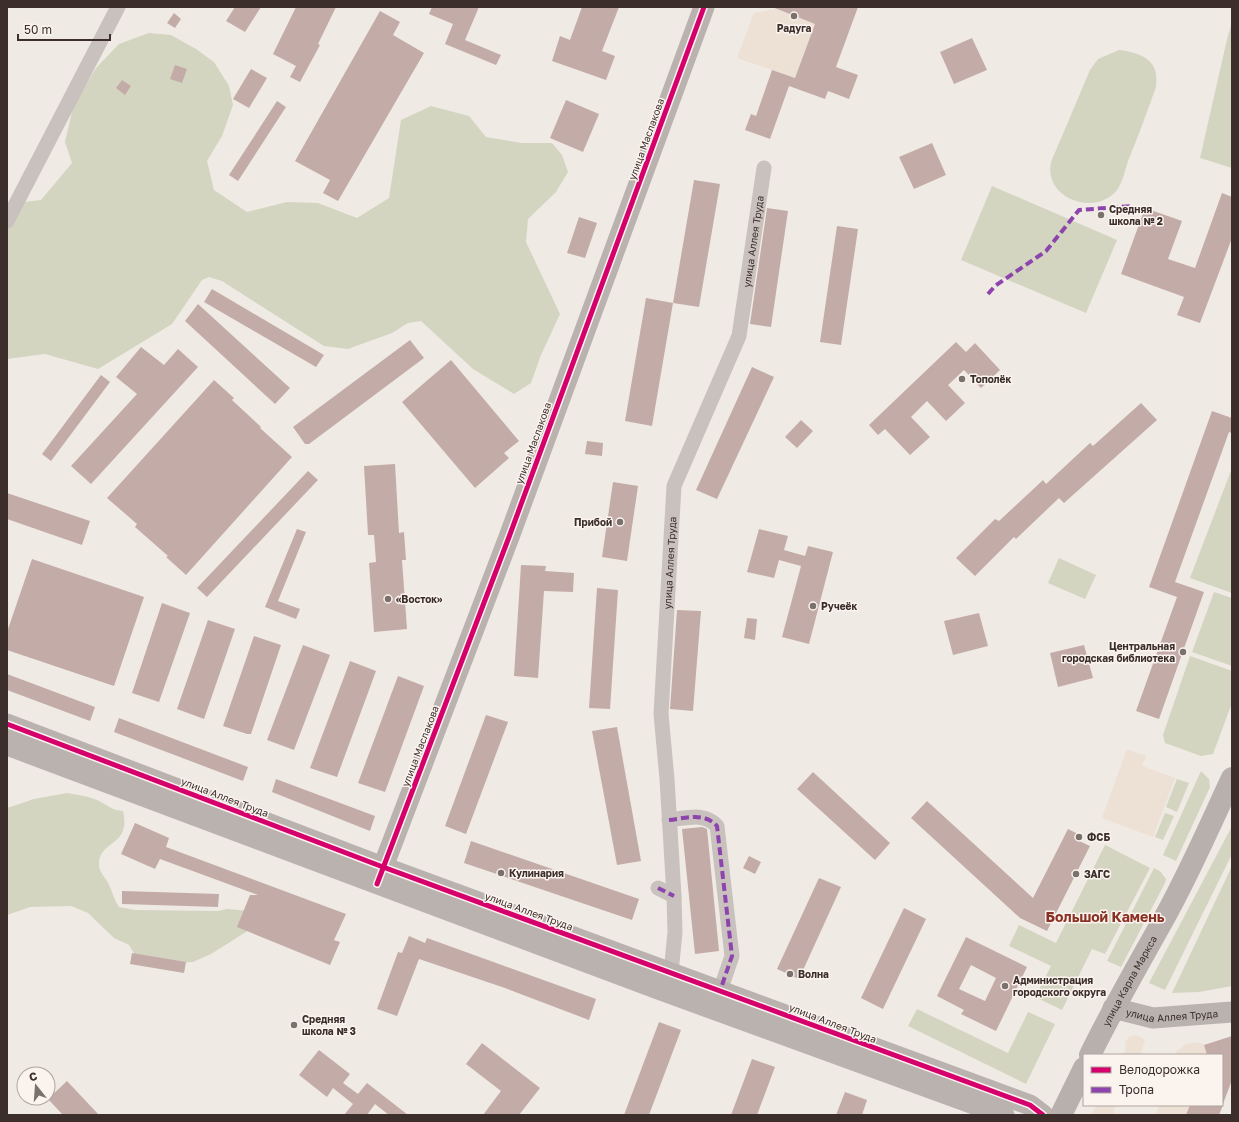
<svg xmlns="http://www.w3.org/2000/svg" width="1239" height="1122" viewBox="0 0 1239 1122" font-family="'Golos Text',sans-serif">
<style>
.green{fill:#d3d5c0}
.plaza{fill:#ede0d5}
.building{fill:#c3aca7;fill-rule:evenodd}
.lines{fill:none;stroke-linecap:round;stroke-linejoin:round}
.street{stroke:#c9c1bd;stroke-width:15}
.secondary{stroke:#bab2ae;stroke-width:21}
.primary{stroke:#b8b0ac;stroke-width:22}
.quiet{stroke:#8e44ad;stroke-width:4;stroke-dasharray:8 4;stroke-linecap:butt}
.cycleway-casing{stroke:#fbf3ee;stroke-width:8}
.cycleway{stroke:#d6006c;stroke-width:5}
.poi-dot{fill:#7a706c;stroke:#fbf3ee;stroke-width:1.5}
.labels{text-anchor:middle;stroke-width:3;stroke-linejoin:round;paint-order:stroke}
.poi-label{font-size:10px;font-weight:bold;fill:#3b2e2b;stroke:#fbf3ee;text-anchor:start}
.street-label{font-size:10px;fill:#3b2e2b;stroke:#fbf3ee}
.district-label{font-size:14px;font-weight:bold;fill:#8a3124;stroke:#fbf3ee}
</style>
<rect width="100%" height="100%" fill="#f0eae5"/>
<!-- green -->
<g class="green">
<polygon points="1232,23 1232,168 1200,158 1228,35"/>
<polygon points="149,33 171,35 196,49 214,62 229,86 233,105 222,136 207,161 214,190 247,212 287,202 318,203 357,218 389,198 401,120 431,106 469,116 486,137 522,143 552,143 562,155 568,172 556,192 528,219 526,242 560,314 541,355 531,383 514,394 473,369 421,321 408,323 392,333 348,349 324,346 222,281 209,277 202,280 172,324 98,369 45,354 7,359 7,216 17,203 41,200 72,163 65,142 73,107 96,68 119,44"/>
<path d="M1119,50C1142,53 1160,60 1156,87C1147,112 1138,137 1128,161C1125,170 1123,182 1117,190C1096,217 1043,199 1051,162L1090,70L1098,59Z"/>
<polygon points="992,186 1117,240 1086,313 961,260"/>
<polygon points="1232,468 1232,593 1190,578"/>
<polygon points="1059,558 1096,575 1085,599 1048,583"/>
<polygon points="1214,592 1232,598 1232,666 1192,652"/>
<polygon points="1190,656 1232,671 1232,703 1213,754 1201,756 1165,743 1163,735"/>
<polygon points="1201,771 1209,779 1210,787 1176,861 1163,855"/>
<polygon points="1177,779 1189,783 1177,812 1166,807"/>
<path d="M67,793C78,795 89,796 99,801C109,806 111,810 123,811C131,847 101,839 99,863C98,871 106,878 109,885C113,893 114,900 119,907L135,910L218,911L227,909L250,911L254,922L246,932L211,954L193,962L157,964L137,958L129,945L114,938L88,913L71,906L30,907L7,915V808L34,799Z"/>
<polygon points="1165,813 1174,816 1163,840 1155,837"/>
<polygon points="1231,828 1232,829 1232,854 1165,990 1149,983"/>
<polygon points="1105,845 1150,868 1105,954 1092,949 1062,1010 1035,997 1051,966 1009,946 1019,925 1056,943"/>
<polygon points="1232,866 1232,986 1199,992 1172,993"/>
<polygon points="1154,868 1160,871 1166,879 1165,883 1121,967 1107,961"/>
<polygon points="917,1009 1008,1053 1028,1012 1055,1024 1026,1084 908,1026"/>
</g>
<!-- plaza -->
<g class="plaza">
<polygon points="775,9 815,24 795,78 737,58 754,13"/>
<polygon points="1127,749 1146,756 1142,766 1175,778 1153,837 1102,818"/>
<polygon points="1137,1035 1145,1040 1140,1055 1123,1055 1126,1048 1125,1042 1129,1037"/>
<polygon points="1198,1042 1204,1045 1207,1055 1175,1055 1177,1051 1186,1044"/>
<polygon points="1097,1105 1116,1105 1114,1110 1114,1115 1091,1115"/>
<polygon points="1159,1105 1190,1105 1186,1115 1156,1115"/>
</g>
<!-- building -->
<g class="building">
<polygon points="235,7 261,7 245,32 226,21"/>
<polygon points="296,7 336,7 318,44 320,45 300,82 290,77 296,66 273,54"/>
<polygon points="432,7 479,7 465,40 501,55 496,65 445,44 453,24 429,14"/>
<polygon points="582,7 619,7 602,51 615,56 606,80 552,61 560,36 570,40"/>
<polygon points="772,7 858,7 836,67 858,75 849,99 828,91 825,99 789,86 770,139 745,130 751,114 756,116 772,70 795,78 815,24"/>
<polygon points="380,11 400,22 393,35 424,53 338,201 323,193 330,180 295,161"/>
<polygon points="174,13 181,19 175,28 167,23"/>
<polygon points="972,38 987,70 954,84 940,52"/>
<polygon points="175,65 187,69 182,83 170,79"/>
<polygon points="251,69 267,78 249,108 233,99"/>
<polygon points="122,80 131,86 125,95 116,88"/>
<polygon points="566,100 599,114 583,152 550,138"/>
<polygon points="277,101 286,107 238,181 229,175"/>
<polygon points="932,143 946,175 914,189 899,157"/>
<polygon points="694,180 720,184 699,307 673,303"/>
<polygon points="1222,193 1232,197 1232,238 1200,323 1177,315 1184,297 1121,274 1145,208 1182,221 1168,259 1195,268"/>
<polygon points="767,208 788,211 771,327 750,324"/>
<polygon points="579,217 597,223 585,258 567,253"/>
<polygon points="837,226 858,229 841,345 820,342"/>
<polygon points="212,289 324,355 316,367 204,302"/>
<polygon points="646,298 673,303 652,426 625,421"/>
<polygon points="198,304 290,388 275,404 185,321"/>
<polygon points="410,340 424,358 309,444 305,444 293,427"/>
<polygon points="956,342 966,352 975,343 1000,370 981,388 964,370 948,385 965,403 946,421 927,401 911,417 930,437 910,455 885,429 878,435 869,425"/>
<polygon points="141,347 164,365 178,349 198,367 91,484 71,466 137,394 116,377"/>
<polygon points="451,360 519,441 504,453 509,458 475,488 402,402"/>
<polygon points="752,367 774,377 717,499 696,490"/>
<polygon points="101,375 110,382 51,461 42,454"/>
<polygon points="214,380 234,398 232,400 261,427 260,428 292,457 186,575 166,557 168,556 135,527 137,524 107,498"/>
<polygon points="1141,403 1157,420 1064,503 1059,498 1016,539 1014,537 975,576 956,558 995,519 999,521 1043,480 1046,484 1090,443 1093,446"/>
<polygon points="1212,411 1232,418 1232,433 1229,432 1175,582 1204,592 1159,719 1136,711 1177,597 1149,587"/>
<polygon points="801,420 813,431 797,448 785,437"/>
<polygon points="587,441 603,443 602,456 585,454"/>
<polygon points="395,464 399,533 404,532 406,560 402,560 407,629 374,632 369,563 376,562 374,535 368,535 364,466"/>
<polygon points="308,471 318,480 207,597 197,588"/>
<polygon points="613,482 638,486 627,561 602,557"/>
<polygon points="7,493 90,521 82,545 7,519"/>
<polygon points="297,529 306,532 278,601 300,609 296,619 265,607"/>
<polygon points="759,529 788,536 784,550 805,556 808,546 833,552 809,644 782,637 801,566 779,560 774,578 747,572"/>
<polygon points="32,559 144,597 114,686 7,650 7,632"/>
<polygon points="521,565 546,566 545,571 574,573 573,592 544,591 538,678 514,676"/>
<polygon points="597,588 618,590 610,709 589,708"/>
<polygon points="162,603 190,613 159,702 132,693"/>
<polygon points="677,610 701,611 693,711 670,709"/>
<polygon points="979,613 988,646 953,655 944,621"/>
<polygon points="747,618 757,619 755,640 744,638"/>
<polygon points="208,620 235,629 204,719 177,709"/>
<polygon points="254,636 281,645 251,734 247,734 223,726"/>
<polygon points="303,645 330,655 294,750 267,740"/>
<polygon points="1084,645 1093,678 1058,687 1050,653"/>
<polygon points="350,661 376,671 337,777 310,768"/>
<polygon points="7,674 95,707 90,721 7,690"/>
<polygon points="398,676 424,686 385,792 358,783"/>
<polygon points="486,715 508,722 466,834 445,826"/>
<polygon points="119,718 248,767 243,781 114,732"/>
<polygon points="617,727 641,861 617,865 592,731"/>
<polygon points="813,772 890,843 875,860 797,789"/>
<polygon points="276,779 375,816 370,831 272,792"/>
<polygon points="927,801 1033,898 1068,829 1080,835 1077,840 1090,846 1047,931 1020,918 911,818"/>
<polygon points="135,823 169,838 166,847 346,914 334,940 340,942 330,965 237,927 250,895 258,895 160,859 155,869 121,854"/>
<polygon points="702,827 707,829 719,951 695,954 682,829"/>
<polygon points="471,841 639,899 632,920 464,863"/>
<polygon points="749,856 761,862 755,874 743,868"/>
<polygon points="819,878 841,887 799,979 777,969"/>
<polygon points="122,891 219,894 218,907 122,904"/>
<polygon points="904,908 926,919 883,1009 861,998"/>
<polygon points="409,936 425,943 427,938 596,999 589,1020 505,988 419,959 397,1016 377,1009 398,952 402,953"/>
<path d="M966,937L1027,967L996,1031L961,1014L964,1010L937,996ZM971,965L996,978L985,1001L959,989Z"/>
<polygon points="132,953 186,962 184,973 130,964"/>
<polygon points="659,1022 681,1030 649,1115 624,1115"/>
<polygon points="1232,1036 1232,1080 1223,1104 1222,1055 1207,1055 1204,1045"/>
<polygon points="482,1043 540,1088 519,1115 483,1115 501,1091 466,1064"/>
<polygon points="319,1050 350,1074 343,1083 358,1094 367,1083 408,1115 389,1115 375,1104 367,1115 344,1115 353,1104 333,1088 327,1097 299,1075"/>
<polygon points="752,1059 775,1067 757,1115 731,1115"/>
<polygon points="67,1081 99,1115 63,1115 48,1099"/>
<polygon points="845,1092 867,1100 862,1115 836,1115"/>
<polygon points="1190,1105 1223,1105 1219,1115 1186,1115"/>
</g>
<g class="lines">
<!-- street -->
<g class="street">
<polyline points="7,221 118,7"/>
<path d="M669,820C687,818 704,812 717,826L732,956L720,991"/>
<polyline points="658,888 674,896"/>
<path id="s1" d="M671,973L675,932L674,896L667,779L661,714L674,486L739,336L764,168"/>
</g>
<!-- secondary -->
<g class="secondary">
<polyline points="7,724 383,867 1030,1105 1043,1115"/>
<polyline points="7,745 658,989 1004,1115"/>
<polyline points="378,880 509,537 704,7"/>
<path id="s2" d="M1113,1008L1153,1018L1232,1012"/>
</g>
<!-- primary -->
<g class="primary">
<path id="s3" d="M1090,1055C1114,1006 1141,960 1167,913C1191,869 1211,823 1232,778"/>
<polyline points="1061,1115 1084,1068"/>
</g>
<!-- quiet -->
<g class="quiet">
<polyline points="988,294 995,286 1046,251 1079,210 1133,206"/>
<path d="M669,820C687,818 704,812 717,826L732,956L720,991"/>
<polyline points="658,888 674,896"/>
</g>
<defs>
<g id="cycleway">
<polyline points="7,724 383,867 1030,1105 1043,1115"/>
<polyline points="377,884 509,537 704,7"/>
</g>
</defs>
<!-- cycleway casing -->
<use href="#cycleway" class="cycleway-casing"/>
<!-- cycleway -->
<use href="#cycleway" class="cycleway"/>
</g>
<!-- markers -->
<g class="poi-dot">
<circle cx="794" cy="16" r="4"/>
<circle cx="1101" cy="215" r="4"/>
<circle cx="962" cy="379" r="4"/>
<circle cx="620" cy="522" r="4"/>
<circle cx="388" cy="599" r="4"/>
<circle cx="813" cy="606" r="4"/>
<circle cx="1183" cy="652" r="4"/>
<circle cx="1079" cy="837" r="4"/>
<circle cx="501" cy="873" r="4"/>
<circle cx="1076" cy="874" r="4"/>
<circle cx="790" cy="974" r="4"/>
<circle cx="1005" cy="986" r="4"/>
<circle cx="294" cy="1025" r="4"/>
</g>
<g class="labels">
<!-- poi labels -->
<g class="poi-label">
<text x="794" y="32" text-anchor="middle">Радуга</text>
<text x="1109" y="213">Средняя<tspan x="1109" dy="12">школа № 2</tspan></text>
<text x="970" y="383">Тополёк</text>
<text x="612" y="526" text-anchor="end">Прибой</text>
<text x="396" y="603">«Восток»</text>
<text x="821" y="610">Ручеёк</text>
<text x="1175" y="650" text-anchor="end">Центральная<tspan x="1175" dy="12">городская библиотека</tspan></text>
<text x="1087" y="841">ФСБ</text>
<text x="509" y="877">Кулинария</text>
<text x="1084" y="878">ЗАГС</text>
<text x="798" y="978">Волна</text>
<text x="1013" y="984">Администрация<tspan x="1013" dy="12">городского округа</tspan></text>
<text x="302" y="1023">Средняя<tspan x="302" dy="12">школа № 3</tspan></text>
</g>
<!-- street labels -->
<g class="street-label">
<text transform="translate(646 139) rotate(-70)" y="4">улица Маслакова</text>
<text dy="4" stroke="none"><textPath href="#s1" startOffset="747">улица Аллея Труда</textPath></text>
<text transform="translate(533 443) rotate(-70)" y="4">улица Маслакова</text>
<text dy="4" stroke="none"><textPath href="#s1" startOffset="411">улица Аллея Труда</textPath></text>
<text transform="translate(420 746) rotate(-69)" y="4">улица Маслакова</text>
<text transform="translate(225 797) rotate(21)" y="4">улица Аллея Труда</text>
<text transform="translate(529 911) rotate(20)" y="4">улица Аллея Труда</text>
<text dy="4" stroke="none"><textPath href="#s3" startOffset="84">улица Карла Маркса</textPath></text>
<text dy="4" stroke="none"><textPath href="#s2" startOffset="60">улица Аллея Труда</textPath></text>
<text transform="translate(833 1023) rotate(21)" y="4">улица Аллея Труда</text>
</g>
<!-- district labels -->
<g class="district-label">
<text x="1105" y="922">Большой Камень</text>
</g>
</g>
<!-- border -->
<rect width="1239" height="1122" fill="none" stroke="#3b2e2b" stroke-width="16"/>
<!-- legend -->
<rect x="1083" y="1054" width="140" height="52" fill="#fbf3ee" stroke="#aea4a0"/>
<rect x="1091" y="1067" width="20" height="6" fill="#d6006c" stroke="#aea4a0"/>
<text x="1119" y="1074" font-size="12" fill="#3b2e2b">Велодорожка</text>
<rect x="1091" y="1087" width="20" height="6" fill="#8e44ad" stroke="#aea4a0"/>
<text x="1119" y="1094" font-size="12" fill="#3b2e2b">Тропа</text>
<!-- north arrow -->
<g transform="translate(36 1086) rotate(343)"><circle r="19" fill="#fbf3ee" stroke="#aea4a0"/>
<path d="M0-3L7 15L0 10L-7 15Z" fill="#7a706c"/>
<text y="-6" font-size="11" font-weight="bold" text-anchor="middle" fill="#3b2e2b">С</text>
</g>
<!-- scale -->
<path d="M18 34v6h92v-6" fill="none" stroke="#3b2e2b" stroke-width="2"/>
<text x="24" y="34" font-size="12" fill="#3b2e2b" stroke="#fbf3ee" stroke-width="3" paint-order="stroke">50 m</text>
</svg>
